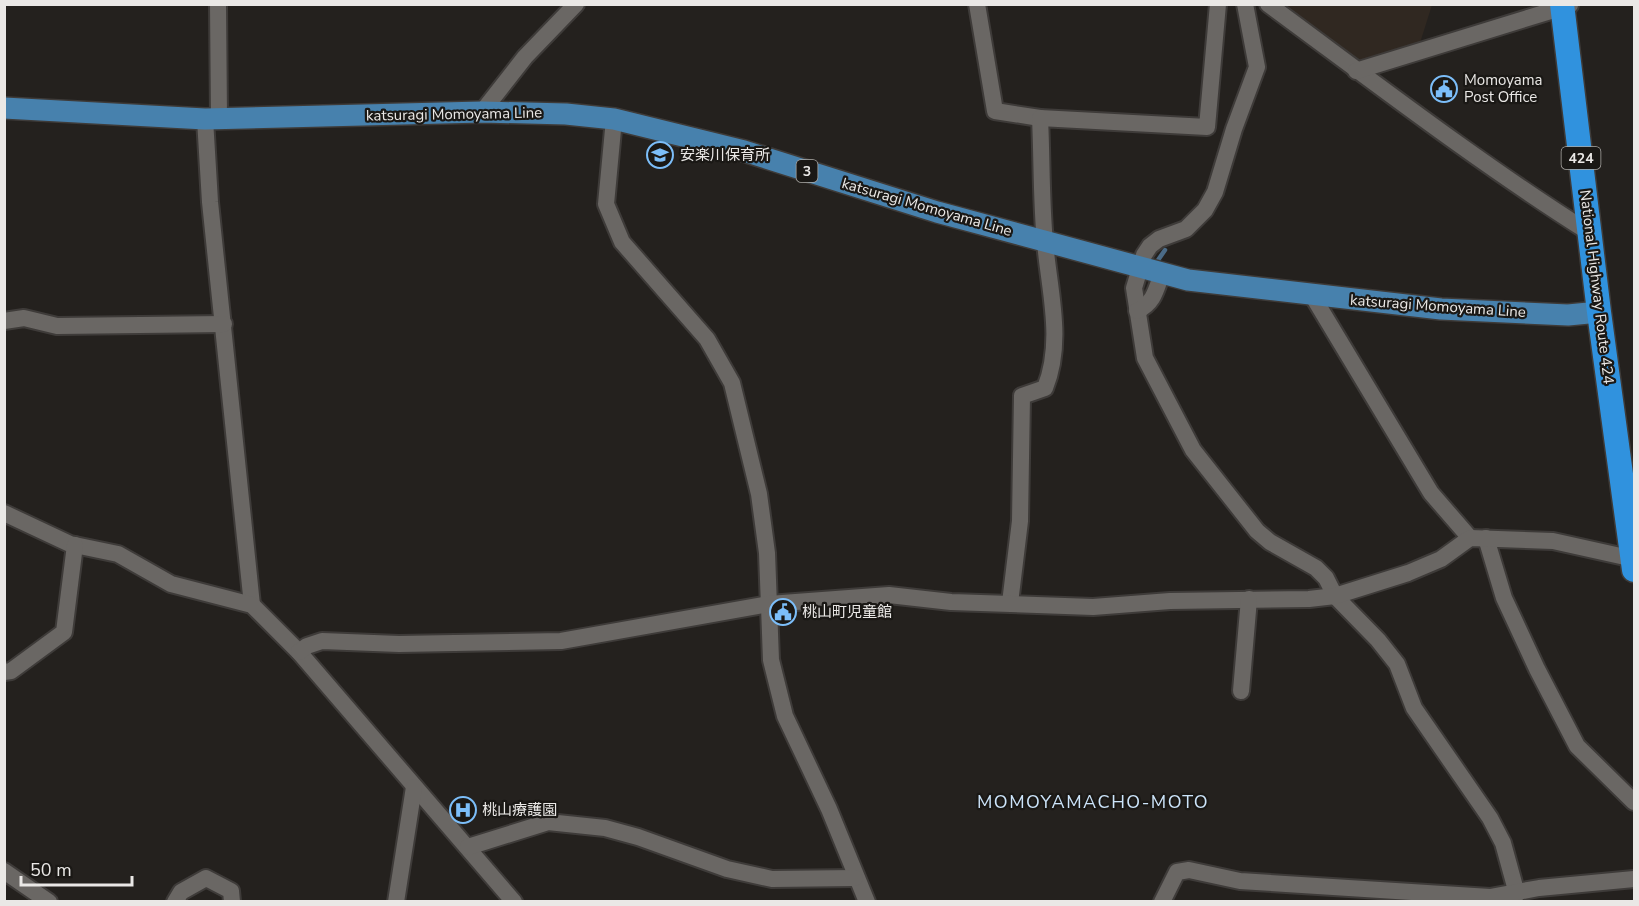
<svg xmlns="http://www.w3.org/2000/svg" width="1639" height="906" viewBox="0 0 1639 906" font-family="'Nunito Sans','Noto Sans JP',sans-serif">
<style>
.built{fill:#302821}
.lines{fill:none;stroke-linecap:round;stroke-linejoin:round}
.stream{stroke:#4b6b87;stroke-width:4.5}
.minor-casing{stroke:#3e3b39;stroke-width:20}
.major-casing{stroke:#3e3b39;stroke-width:24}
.highway-casing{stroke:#3e3b39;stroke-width:27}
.minor{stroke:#6a6764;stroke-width:16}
.major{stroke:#4781ad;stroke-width:21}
.highway{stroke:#3092de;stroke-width:24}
.labels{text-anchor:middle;stroke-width:4.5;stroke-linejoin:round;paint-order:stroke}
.shield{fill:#1a1815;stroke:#acaaa7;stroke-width:1.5}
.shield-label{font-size:14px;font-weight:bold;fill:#eae8e6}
.poi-label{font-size:15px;fill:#eae8e6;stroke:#1a1815;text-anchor:start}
.street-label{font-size:15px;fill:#eae8e6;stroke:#1a1815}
.quarter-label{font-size:18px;letter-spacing:1.5px;fill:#cde5fb;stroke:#1a1815}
</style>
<rect width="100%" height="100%" fill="#24211e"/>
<!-- built -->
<polygon class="built" points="1279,5 1432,5 1420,43 1359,62"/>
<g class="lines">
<!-- stream -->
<polyline class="stream" points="1156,263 1165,250"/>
<defs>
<g id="minor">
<polyline points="218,4 219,119"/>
<polyline points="977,4 995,111 1040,118"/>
<polyline points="1245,4 1257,67 1234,129 1215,192 1205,210 1186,229 1159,239 1150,246 1144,255 1134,288 1145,358 1193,450 1257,531 1270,542 1316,568 1326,578 1335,596 1378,640 1397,664 1414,708 1490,818 1503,843 1517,894"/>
<path d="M1268,4C1374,82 1479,163 1590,233"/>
<polyline points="1356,71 1570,5"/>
<polyline points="482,112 525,57 576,4"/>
<polyline points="205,119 210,202 252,605"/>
<polyline points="614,119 606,204 622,242 707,339 732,383 759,494 767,553 771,660 785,716 829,809 867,902"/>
<polyline points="1312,295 1431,493 1470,538"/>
<path d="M1137,311C1154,303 1156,290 1162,273"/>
<polyline points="4,321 24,318 57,326 224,324"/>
<polyline points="4,513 70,544 118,554 171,584 252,605 299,652 514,902"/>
<polyline points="1486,538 1504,598 1537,669 1577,746 1634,802"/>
<path d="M1010,603L1020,521L1022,396L1045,388C1064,341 1049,290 1045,242C1041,201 1042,159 1040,118L1207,127L1218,4"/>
<polyline points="299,652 307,646 322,641 399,644 561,641 769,604 889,595 951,602 1093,607 1170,601 1309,599 1335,596 1408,573 1441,559 1470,538 1553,541 1634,559"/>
<polyline points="4,672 11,671 64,632 75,545"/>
<polyline points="1241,691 1249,599"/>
<polyline points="468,847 548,822 605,828 638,837 727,869 772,879 855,878"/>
<polyline points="4,871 49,902"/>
<polyline points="175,902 181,892 206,878 231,891 232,902"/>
<polyline points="396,902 414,787"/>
<polyline points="1162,902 1177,872 1189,870 1240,881 1490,897 1539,888 1634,879"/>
</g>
<polyline id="major" points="4,108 205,119 482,112 566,114 614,119 744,151 937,212 1188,280 1441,309 1568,315 1599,312"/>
<polyline id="highway" points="1562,4 1599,312 1634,570"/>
</defs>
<!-- minor casing -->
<use href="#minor" class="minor-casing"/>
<!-- major casing -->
<use href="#major" class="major-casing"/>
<!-- highway casing -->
<use href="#highway" class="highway-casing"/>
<!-- minor -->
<use href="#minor" class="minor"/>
<!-- major -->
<use href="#major" class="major"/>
<!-- highway -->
<use href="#highway" class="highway"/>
</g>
<!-- icons -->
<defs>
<symbol id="civic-ring" viewBox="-11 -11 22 22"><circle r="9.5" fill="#1a1815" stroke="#7cbef9" stroke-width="1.5"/><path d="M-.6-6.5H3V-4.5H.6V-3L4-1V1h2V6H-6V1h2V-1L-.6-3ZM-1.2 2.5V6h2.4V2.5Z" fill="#7cbef9"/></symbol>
<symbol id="school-ring" viewBox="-11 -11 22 22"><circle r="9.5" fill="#1a1815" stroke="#7cbef9" stroke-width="1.5"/><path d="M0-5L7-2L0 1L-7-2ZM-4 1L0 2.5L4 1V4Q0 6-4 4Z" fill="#7cbef9"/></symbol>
<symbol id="hospital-ring" viewBox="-11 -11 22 22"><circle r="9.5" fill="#1a1815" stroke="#7cbef9" stroke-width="1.5"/><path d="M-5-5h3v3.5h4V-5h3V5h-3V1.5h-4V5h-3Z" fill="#7cbef9"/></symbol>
</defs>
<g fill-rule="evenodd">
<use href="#civic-ring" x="1429" y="74" width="30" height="30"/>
<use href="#school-ring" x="645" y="140" width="30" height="30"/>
<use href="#civic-ring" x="768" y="597" width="30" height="30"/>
<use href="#hospital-ring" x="448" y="795" width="30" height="30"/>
</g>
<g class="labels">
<!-- shield labels -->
<g class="shield">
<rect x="1561.5" y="147" width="39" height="22" rx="4.5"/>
<rect x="796.5" y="160" width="21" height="22" rx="4.5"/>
</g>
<g class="shield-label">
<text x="1581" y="163">424</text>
<text x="807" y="176">3</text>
</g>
<!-- poi labels -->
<g class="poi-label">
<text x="1464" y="85">Momoyama<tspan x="1464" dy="17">Post Office</tspan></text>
<text x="680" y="160">安楽川保育所</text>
<text x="802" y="617">桃山町児童館</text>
<text x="482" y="815">桃山療護園</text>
</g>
<!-- street labels -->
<g class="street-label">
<text transform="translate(454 114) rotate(-1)" y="5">katsuragi Momoyama Line</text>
<text transform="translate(927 207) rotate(16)" y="5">katsuragi Momoyama Line</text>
<text transform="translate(1597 287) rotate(83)" y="5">National Highway Route 424</text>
<text transform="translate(1438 306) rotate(4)" y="5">katsuragi Momoyama Line</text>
</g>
<!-- quarter labels -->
<g class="quarter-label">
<text x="1093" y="808">MOMOYAMACHO-MOTO</text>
</g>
</g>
<!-- border -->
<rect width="1639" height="906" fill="none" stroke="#eae8e6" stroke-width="12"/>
<!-- scale -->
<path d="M21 876v9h111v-9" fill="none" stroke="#eae8e6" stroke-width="3"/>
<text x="30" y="876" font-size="18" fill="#eae8e6" stroke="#1a1815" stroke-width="4.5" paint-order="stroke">50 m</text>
</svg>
